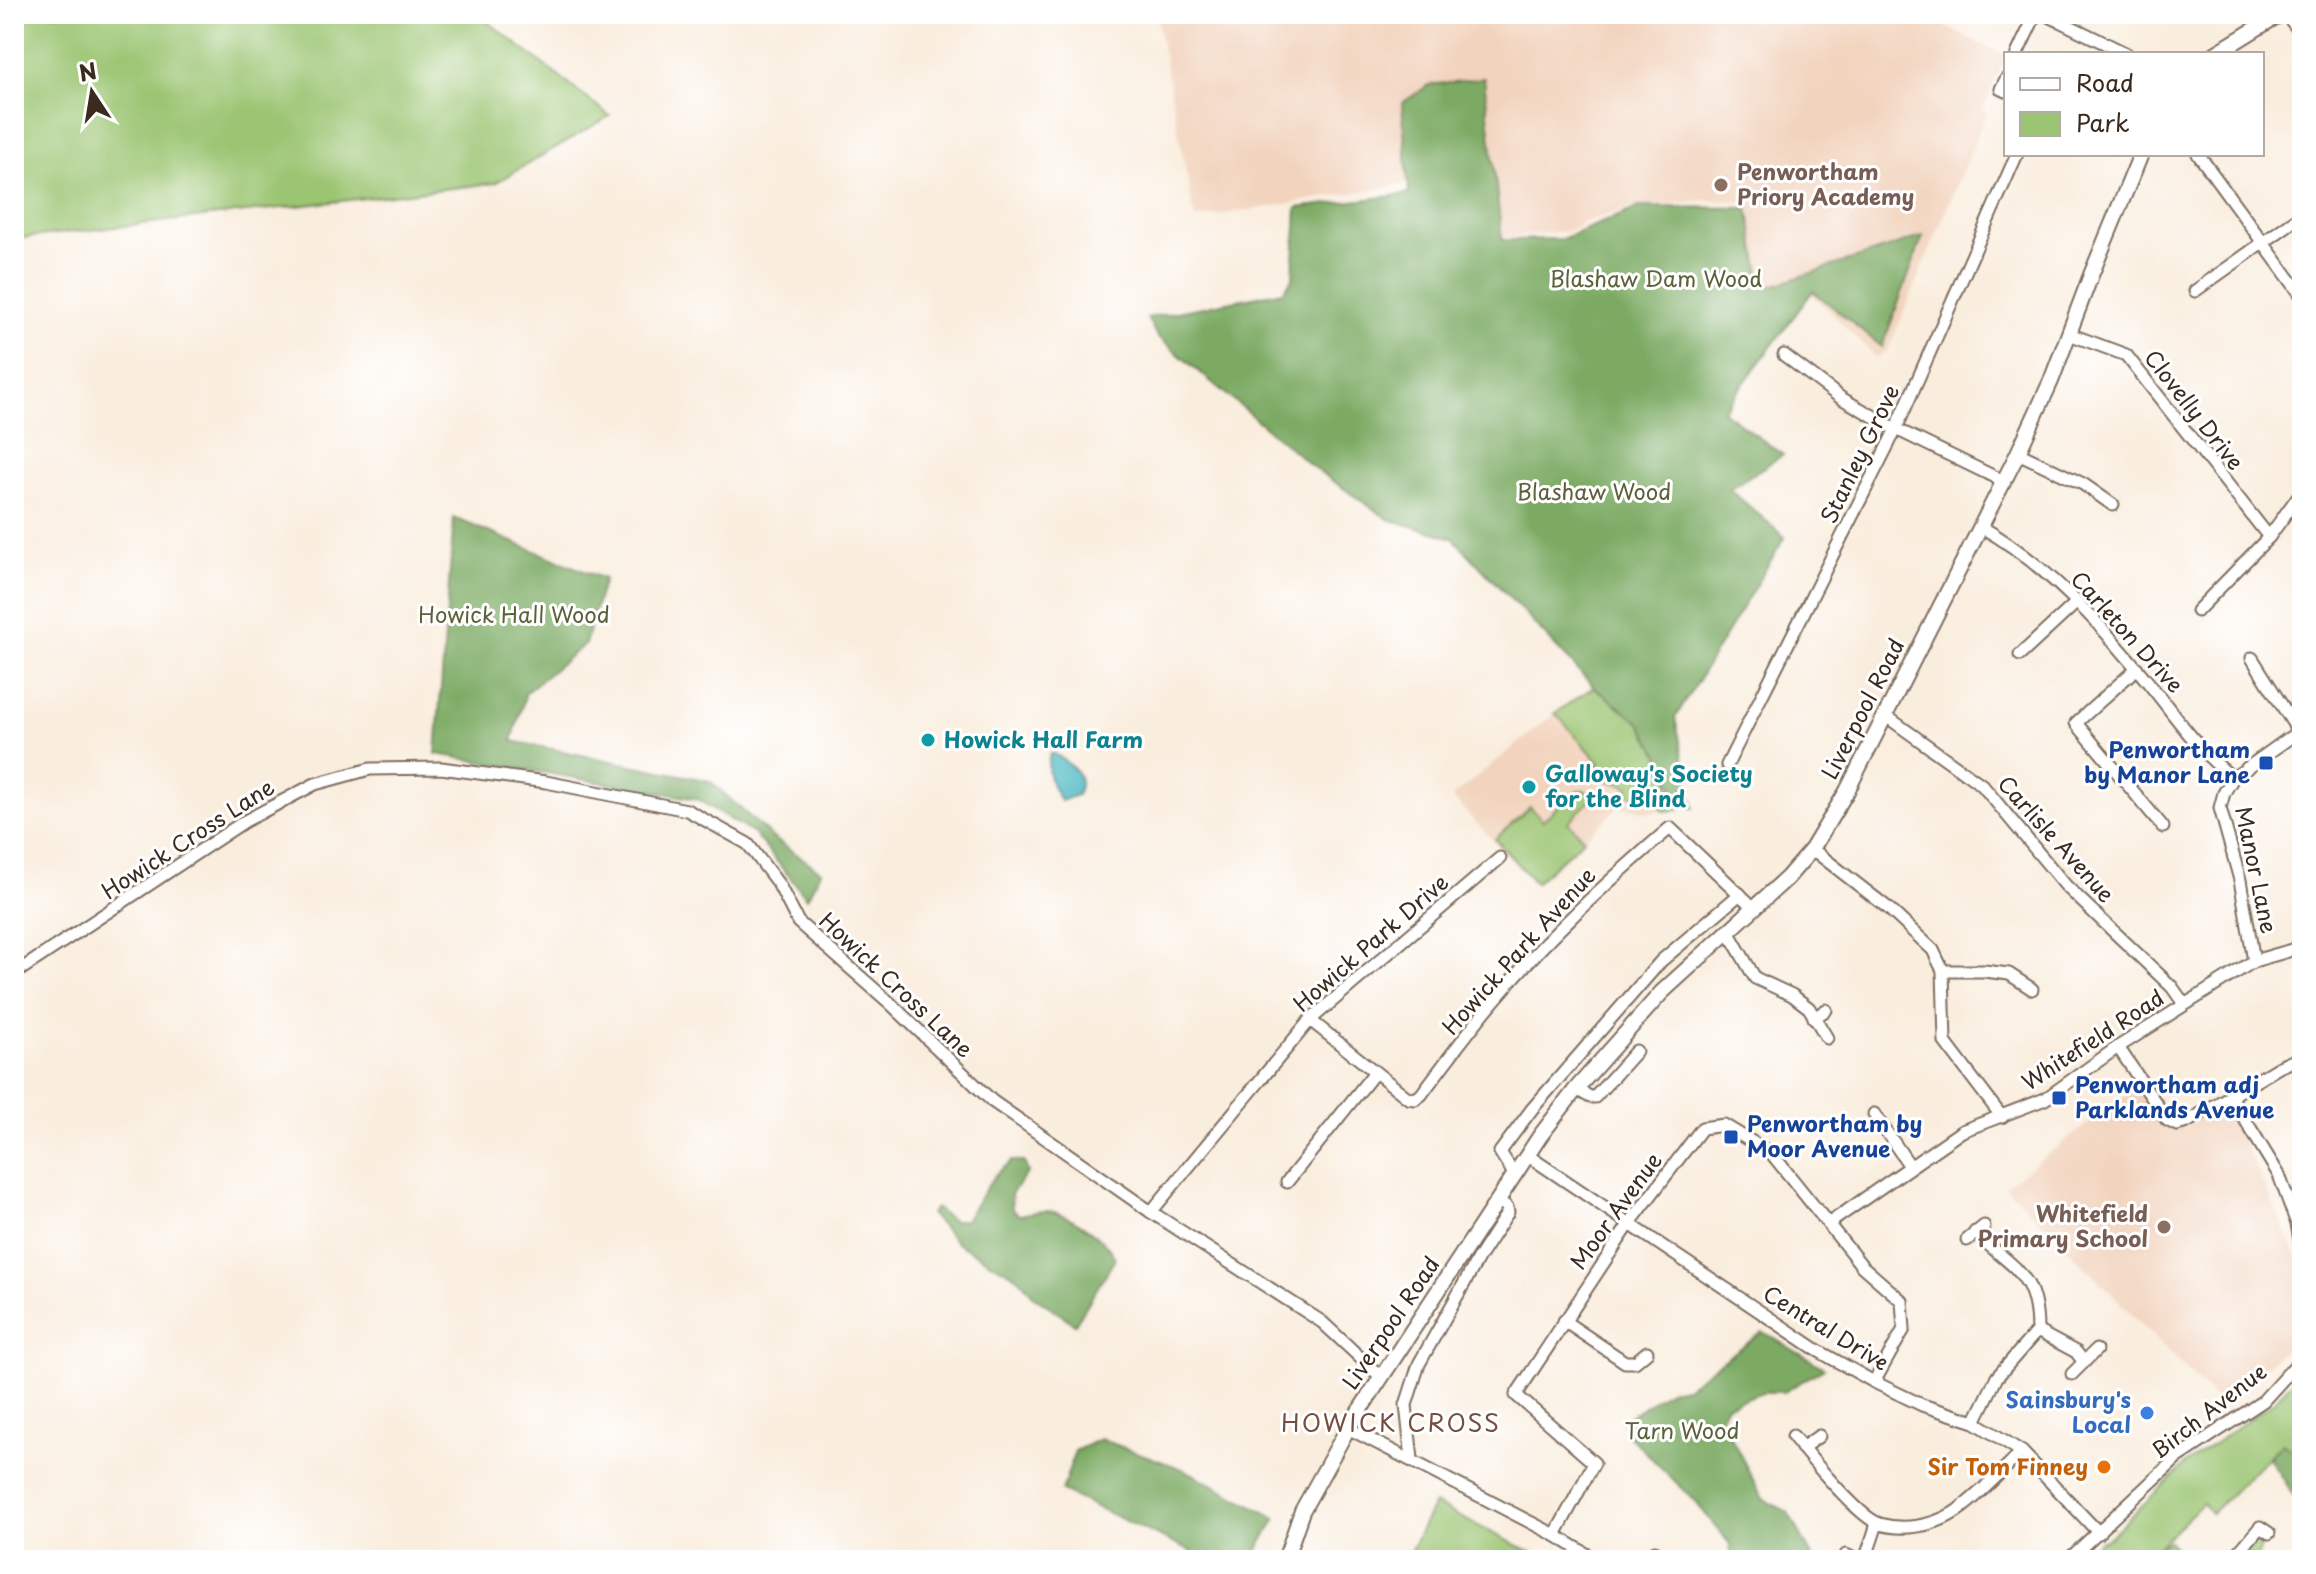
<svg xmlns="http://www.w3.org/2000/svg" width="2316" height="1574" viewBox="0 0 2316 1574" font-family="'Playpen Sans',sans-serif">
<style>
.built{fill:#f2d4be}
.green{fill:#9bc572;stroke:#6b7848;stroke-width:2}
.forest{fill:#7caa64;stroke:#5c6a41;stroke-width:2}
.water{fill:#48b7c1;stroke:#427070;stroke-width:2}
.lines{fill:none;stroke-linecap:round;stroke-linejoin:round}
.minor-casing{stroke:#7e6e61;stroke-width:15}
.tertiary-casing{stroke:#7e6e61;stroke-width:18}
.minor{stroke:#fff;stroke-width:11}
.tertiary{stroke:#fff;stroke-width:14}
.education-dot{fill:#8d6e63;stroke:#fff;stroke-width:3}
.culture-dot{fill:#0f9aa8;stroke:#fff;stroke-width:3}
.transit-dot{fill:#1a4fb4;stroke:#fff;stroke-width:3}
.shop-dot{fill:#3f7fe0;stroke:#fff;stroke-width:3}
.food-dot{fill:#e8710a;stroke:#fff;stroke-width:3}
.labels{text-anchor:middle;stroke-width:6;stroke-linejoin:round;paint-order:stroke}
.education-label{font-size:22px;font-weight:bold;fill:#785e54;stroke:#fff;text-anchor:start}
.park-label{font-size:22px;fill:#5d603b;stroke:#fff}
.street-label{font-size:22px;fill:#3b2a1e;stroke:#fff}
.culture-label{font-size:22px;font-weight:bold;fill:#0d838f;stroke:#fff;text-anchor:start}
.transit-label{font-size:22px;font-weight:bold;fill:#164399;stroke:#fff;text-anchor:start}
.shop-label{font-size:22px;font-weight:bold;fill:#366cbe;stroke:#fff;text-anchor:end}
.food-label{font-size:22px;font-weight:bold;fill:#c56008;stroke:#fff;text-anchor:end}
.neighbourhood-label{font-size:24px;letter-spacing:2px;fill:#754d41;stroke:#fff}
</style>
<rect width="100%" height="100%" fill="#fff"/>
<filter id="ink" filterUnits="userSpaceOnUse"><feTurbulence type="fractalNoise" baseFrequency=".0125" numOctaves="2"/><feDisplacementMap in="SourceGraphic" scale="16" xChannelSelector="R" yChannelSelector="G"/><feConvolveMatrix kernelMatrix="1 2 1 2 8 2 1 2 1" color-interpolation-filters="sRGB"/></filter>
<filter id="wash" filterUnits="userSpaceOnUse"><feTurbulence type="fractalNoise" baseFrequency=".006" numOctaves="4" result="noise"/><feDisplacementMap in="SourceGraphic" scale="32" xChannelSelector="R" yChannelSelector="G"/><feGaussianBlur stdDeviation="1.8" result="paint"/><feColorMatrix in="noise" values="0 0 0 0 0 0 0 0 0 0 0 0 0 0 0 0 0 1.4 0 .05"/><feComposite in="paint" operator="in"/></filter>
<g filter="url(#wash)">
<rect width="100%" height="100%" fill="#f9eddd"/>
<!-- built -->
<g class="built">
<polygon points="1156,14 1919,14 2006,56 1983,109 1987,112 1888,350 1876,357 1811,293 1755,313 1743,202 1707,200 1630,208 1580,223 1580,226 1568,231 1491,238 1484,171 1195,219"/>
<polygon points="1571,700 1676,747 1689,808 1646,812 1620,806 1535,885 1452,797"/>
<polygon points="2133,1090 2183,1127 2226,1103 2302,1267 2302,1336 2220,1403 2005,1186"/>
</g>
<!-- green -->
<g class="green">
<polygon points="14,14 478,14 610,116 495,183 14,239"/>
<polygon points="1300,14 1364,14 1302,26"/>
<polygon points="1594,687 1641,723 1660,757 1679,810 1663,811 1659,803 1628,794 1629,787 1590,774 1600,763 1555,713"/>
<polygon points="1584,790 1593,798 1568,822 1584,839 1535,883 1495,839 1530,807 1543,820 1572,794"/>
<polygon points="2302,1371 2302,1456 2282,1443 2211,1514 2203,1503 2157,1547 2168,1541 2174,1547 2159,1560 2079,1560 2101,1540 2104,1541 2109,1537 2189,1461 2272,1403"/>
<polygon points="1434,1504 1547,1560 1406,1560"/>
<polygon points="2260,1537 2264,1540 2256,1560 2236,1560"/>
</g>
<!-- forest -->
<g class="forest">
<polygon points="1484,78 1502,240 1562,239 1640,207 1748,208 1763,289 1923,236 1882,347 1813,291 1723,411 1783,455 1729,489 1785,537 1675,718 1694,808 1682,806 1661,758 1640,723 1594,687 1453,538 1388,519 1314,468 1157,336 1147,318 1283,291 1293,278 1297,208 1409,194 1402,103 1429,85"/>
<polygon points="454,518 604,579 585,644 526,692 512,741 710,781 773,838 821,871 807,898 755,835 697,799 436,754"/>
<path d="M1012,1161L1024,1162L1028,1172L1011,1194L1012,1209L1019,1215C1026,1214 1036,1211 1044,1211C1065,1210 1108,1239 1115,1259L1075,1324L1034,1296L1019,1278L958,1244L930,1214L935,1208L953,1221L965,1220L995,1175Z"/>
<polygon points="1763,1332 1824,1368 1784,1392 1763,1392 1727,1405 1720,1416 1763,1499 1788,1512 1812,1556 1810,1560 1730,1560 1730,1544 1695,1501 1626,1433 1624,1420 1669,1390 1686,1387"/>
<polygon points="1100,1439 1185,1470 1276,1518 1252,1560 1209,1560 1062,1491 1075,1451"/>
<polygon points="2282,1443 2302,1456 2302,1509 2269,1458"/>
</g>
<!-- water -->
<path class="water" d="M1050,754H1055C1071,765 1087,774 1077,795L1061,801C1051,789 1045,770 1050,754Z"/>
</g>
<g filter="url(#ink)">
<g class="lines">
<defs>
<g id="minor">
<polyline points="2045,14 2127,54"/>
<polyline points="2286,14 2302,34"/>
<polyline points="2017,54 2036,14"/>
<polyline points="2006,79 2001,89 2006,91"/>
<polyline points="2198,154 2302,296"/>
<polyline points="2195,291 2302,215"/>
<polyline points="2069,334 2126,355 2269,537"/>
<polyline points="1784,355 1841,398 1896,429 2003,481"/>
<polyline points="2018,453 2083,484 2113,505"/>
<path d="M1980,526C2045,563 2100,623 2147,681C2174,714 2199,752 2233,778"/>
<polyline points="2197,611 2269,537 2302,491"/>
<polyline points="2020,655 2076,603"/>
<polyline points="2252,658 2298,731"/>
<polyline points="2137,668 2076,723 2163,827"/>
<polyline points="1886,716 1982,785 2066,886 2172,987 2184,1004"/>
<polyline points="1727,765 1896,429 2017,154"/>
<polyline points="1812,849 1888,908 1933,950 1943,971 1945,1042 2002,1117"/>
<polyline points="1729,933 1755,978 1792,995 1809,1008 1827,1038"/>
<polyline points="2254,961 2240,880 2220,808 2224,793 2233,778 2302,729"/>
<polyline points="1943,971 1984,971 2009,974 2032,989"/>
<polyline points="14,974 245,821 315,784 370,769 441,768 546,782 687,810 748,844 779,885 798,922 890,1003 992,1101 1151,1212 1322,1322 1382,1378"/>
<polyline points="1814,1018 1826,1010"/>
<path d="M1310,1020L1408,1098L1415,1099L1421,1095C1444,1064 1467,1033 1492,1003C1545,939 1607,882 1670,828L1755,909"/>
<polyline points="2118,1047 2167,1120 2177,1125 2187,1122 2279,1067 2302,1057"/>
<polyline points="1576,1089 1590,1097 1595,1097 1636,1051"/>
<polyline points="2230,1095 2279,1175 2297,1224 2302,1252"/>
<polyline points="1874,1114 1910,1166"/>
<polyline points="1527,1155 1817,1350 1874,1382 1922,1405 1975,1422 2022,1452 2099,1533"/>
<polyline points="1514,1174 1500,1152 1532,1109 1661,961 1740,894"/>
<polyline points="1287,1182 1375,1072"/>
<polyline points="1151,1212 1310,1020 1500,858"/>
<polyline points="1828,1224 1962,1131 2045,1099 2118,1047 2254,961 2302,947"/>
<path d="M1975,1232C2012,1269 2037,1271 2037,1331L1997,1377L1975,1422"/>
<polyline points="1967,1240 1984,1226"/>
<polyline points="1564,1321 1625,1362 1635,1362 1647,1352"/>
<polyline points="2037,1331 2076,1352 2084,1362"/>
<polyline points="2072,1374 2096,1350"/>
<polyline points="1348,1428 1555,1535 1596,1560"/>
<path d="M1793,1436C1808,1455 1859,1518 1880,1524C1903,1531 1932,1526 1952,1514C1973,1502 2003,1469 2022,1452"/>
<polyline points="1802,1448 1819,1436"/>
<polyline points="1412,1459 1406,1405 1419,1364 1479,1257 1508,1212 1507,1207 1498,1200"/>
<polyline points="1555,1535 1594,1463 1516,1395 1630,1223 1702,1128 1724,1125 1772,1154 1862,1266 1902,1301 1904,1329 1874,1382"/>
<polyline points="1846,1555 1857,1560"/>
<polyline points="1648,1560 1655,1551"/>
<polyline points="1865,1560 1877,1524"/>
<polyline points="2068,1560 2177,1458 2263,1401 2302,1358"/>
<polyline points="2232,1560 2260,1527 2269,1533"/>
</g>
<g id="tertiary">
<polyline points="2215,54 2280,14"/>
<polyline points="1285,1560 1302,1511 1348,1428 1540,1136 1576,1089 1662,992 1787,878 1812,849 1847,791 2018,453 2051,381 2091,275 2141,154"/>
</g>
</defs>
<!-- minor casing -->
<use href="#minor" class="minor-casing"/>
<!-- tertiary casing -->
<use href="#tertiary" class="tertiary-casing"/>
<!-- minor -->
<use href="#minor" class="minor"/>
<!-- tertiary -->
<use href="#tertiary" class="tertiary"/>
</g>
</g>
<!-- markers -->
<g class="education-dot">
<circle cx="1721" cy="185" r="8"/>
<circle cx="2164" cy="1227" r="8"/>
</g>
<g class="culture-dot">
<circle cx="928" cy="740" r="8"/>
<circle cx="1529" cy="787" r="8"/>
</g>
<g class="transit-dot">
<rect x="2258" y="755" width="16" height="16" rx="4"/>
<rect x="2051" y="1090" width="16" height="16" rx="4"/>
<rect x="1723" y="1129" width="16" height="16" rx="4"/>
</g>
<circle class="shop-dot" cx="2147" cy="1413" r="8"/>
<circle class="food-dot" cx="2104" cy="1467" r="8"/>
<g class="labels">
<!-- education labels -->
<g class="education-label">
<text x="1737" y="180">Penwortham<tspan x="1737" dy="25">Priory Academy</tspan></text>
<text x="2148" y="1222" text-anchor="end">Whitefield<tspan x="2148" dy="25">Primary School</tspan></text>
</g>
<!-- park labels -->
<g class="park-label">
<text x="1656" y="287">Blashaw Dam Wood</text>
<text x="1594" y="500">Blashaw Wood</text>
<text x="514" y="623">Howick Hall Wood</text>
<text x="1682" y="1439">Tarn Wood</text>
</g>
<!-- street labels -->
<g class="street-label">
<text transform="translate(2194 410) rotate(52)" y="8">Clovelly Drive</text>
<text transform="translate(1860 454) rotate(-64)" y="8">Stanley Grove</text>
<text transform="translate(2127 632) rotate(48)" y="8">Carleton Drive</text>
<text transform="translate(1863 709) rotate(-63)" y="8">Liverpool Road</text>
<text transform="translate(188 839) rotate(-33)" y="8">Howick Cross Lane</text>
<text transform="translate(2056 839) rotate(48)" y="8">Carlisle Avenue</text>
<text transform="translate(2256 870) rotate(78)" y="8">Manor Lane</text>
<text transform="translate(1371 943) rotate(-41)" y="8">Howick Park Drive</text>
<text transform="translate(1519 951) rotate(-48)" y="8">Howick Park Avenue</text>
<text transform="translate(896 985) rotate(43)" y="8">Howick Cross Lane</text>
<text transform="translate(2093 1040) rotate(-33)" y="8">Whitefield Road</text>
<text transform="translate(1616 1211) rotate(-54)" y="8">Moor Avenue</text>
<text transform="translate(1391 1323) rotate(-56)" y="8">Liverpool Road</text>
<text transform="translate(1826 1328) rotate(31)" y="8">Central Drive</text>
<text transform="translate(2209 1411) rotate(-38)" y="8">Birch Avenue</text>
</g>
<!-- culture labels -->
<g class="culture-label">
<text x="944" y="748">Howick Hall Farm</text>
<text x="1545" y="782">Galloway's Society<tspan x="1545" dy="25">for the Blind</tspan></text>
</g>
<!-- transit labels -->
<g class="transit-label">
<text x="2250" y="758" text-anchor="end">Penwortham<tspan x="2250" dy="25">by Manor Lane</tspan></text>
<text x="2075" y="1093">Penwortham adj<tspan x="2075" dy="25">Parklands Avenue</tspan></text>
<text x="1747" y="1132">Penwortham by<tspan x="1747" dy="25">Moor Avenue</tspan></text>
</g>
<!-- shop labels -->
<g class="shop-label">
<text x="2131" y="1408">Sainsbury's<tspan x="2131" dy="25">Local</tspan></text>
</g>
<!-- food labels -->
<g class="food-label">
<text x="2088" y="1475">Sir Tom Finney</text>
</g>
<!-- neighbourhood labels -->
<g class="neighbourhood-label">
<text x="1391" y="1432">HOWICK CROSS</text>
</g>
</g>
<!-- margin -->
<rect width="2316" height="1574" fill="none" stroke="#fff" stroke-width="48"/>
<!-- legend -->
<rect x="2004" y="52" width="260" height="104" fill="#ffffff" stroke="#b1aaa5" stroke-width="2"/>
<rect x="2020" y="78" width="40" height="12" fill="#ffffff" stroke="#b1aaa5" stroke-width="2"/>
<text x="2076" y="92" font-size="24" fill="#3b2a1e">Road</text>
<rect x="2020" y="112" width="40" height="24" fill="#9bc572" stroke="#b1aaa5" stroke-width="2"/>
<text x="2076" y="132" font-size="24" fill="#3b2a1e">Park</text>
<!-- north arrow -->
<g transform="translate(92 92) rotate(348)" stroke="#ffffff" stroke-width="6" paint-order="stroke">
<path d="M0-6L14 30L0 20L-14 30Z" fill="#3b2a1e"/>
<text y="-12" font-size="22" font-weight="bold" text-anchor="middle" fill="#3b2a1e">N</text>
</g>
</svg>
